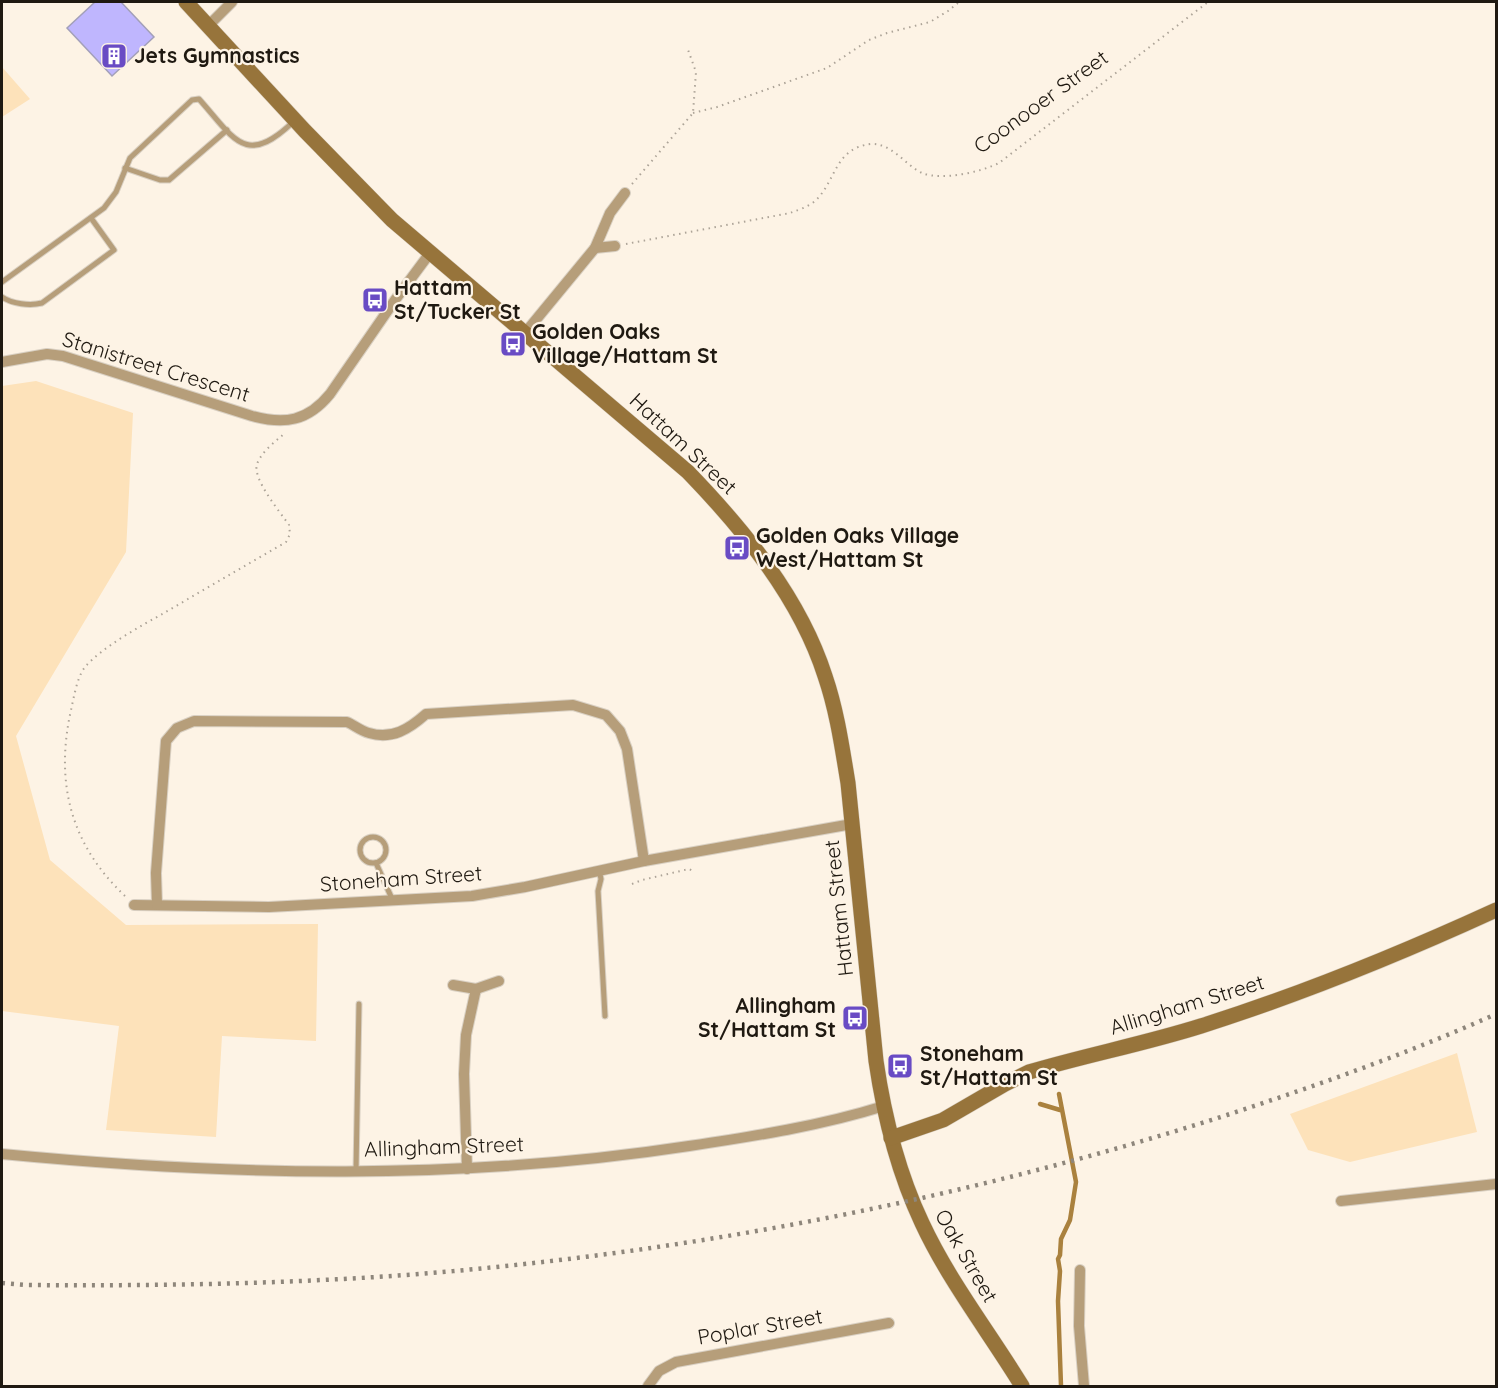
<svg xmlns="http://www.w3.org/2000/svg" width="1498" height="1388" viewBox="0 0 1498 1388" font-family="Quicksand,sans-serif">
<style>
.green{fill:#fde2ba}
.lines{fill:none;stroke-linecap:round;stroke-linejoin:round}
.stream{stroke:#aa813e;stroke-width:4.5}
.building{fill:#bfb6fe;stroke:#a3a0b9;stroke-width:1.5}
.lane-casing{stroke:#d9d0c3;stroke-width:7}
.street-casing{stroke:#d9d0c3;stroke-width:12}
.secondary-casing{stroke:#d9d0c3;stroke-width:16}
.path{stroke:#ada498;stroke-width:2;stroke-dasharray:1.5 4.5;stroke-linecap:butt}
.lane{stroke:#b69e7a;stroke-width:5}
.street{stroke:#b69e7a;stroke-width:10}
.secondary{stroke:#97743b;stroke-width:15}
.rail{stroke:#8e867b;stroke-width:4.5;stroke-dasharray:3 6;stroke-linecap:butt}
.labels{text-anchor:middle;stroke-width:4.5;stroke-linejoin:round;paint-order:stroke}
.poi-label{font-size:21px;font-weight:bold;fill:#1f1911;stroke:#fdf3e5;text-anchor:start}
.street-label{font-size:21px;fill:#1f1911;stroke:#fdf3e5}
</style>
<rect width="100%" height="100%" fill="#fdf3e5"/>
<!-- green -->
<g class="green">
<polygon points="2,67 30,99 2,117"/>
<polygon points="36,381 133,413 126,552 16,736 50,860 126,925 318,924 316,1041 222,1036 216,1137 106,1130 119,1026 2,1011 2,386"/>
<polygon points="1457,1053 1477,1132 1350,1162 1308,1150 1290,1114"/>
</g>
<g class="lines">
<!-- stream -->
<g class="stream">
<polyline points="1059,1094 1076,1182 1070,1220 1061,1239 1060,1255 1058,1259 1060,1271 1058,1301 1061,1386"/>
<polyline points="1040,1104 1060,1110"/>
</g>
</g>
<!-- building -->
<polygon class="building" points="95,2 121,2 154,37 112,76 67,28"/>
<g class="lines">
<defs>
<g id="lane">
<polyline points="125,168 160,180 169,180 227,130"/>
<path d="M2,282L104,208L116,192L130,158L192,100L199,99C234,138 245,168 293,122"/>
<path d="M2,297C12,304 30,306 42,303L114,250L91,218"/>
<circle cx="373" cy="850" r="13"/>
<polyline points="376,863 393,901"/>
<polyline points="599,870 601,879 598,891 605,1016"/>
<polyline points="356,1171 359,1004"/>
</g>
<g id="street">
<polyline points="208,26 232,2"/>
<polyline points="595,248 615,246"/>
<polyline points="525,333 595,248 610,213 625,193"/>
<path d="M2,362L47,354L63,356L252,416C285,425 308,421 330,394L395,300L430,253"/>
<polyline points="134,905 269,907 472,896 525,887 644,861 852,824"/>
<path d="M157,905L156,873L166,741L177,728L194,721L347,722C354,725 361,731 369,733C392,740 409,729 426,714L573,705L606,715L620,731L627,749L644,861"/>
<polyline points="453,985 476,989 499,981"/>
<path d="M2,1154C231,1176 461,1181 689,1146C755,1136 820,1126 884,1106"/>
<polyline points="467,1169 464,1074 466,1035 476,989"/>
<polyline points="1341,1201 1496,1184"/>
<polyline points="1080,1270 1079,1326 1084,1386"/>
<polyline points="648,1386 659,1371 676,1362 889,1323"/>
</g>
<g id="secondary">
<path d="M186,2L305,131L392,220L688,472C744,530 800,598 825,676C837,711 842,747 848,783L876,1061C884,1116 898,1172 922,1223C949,1281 989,1332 1022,1386"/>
<path d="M891,1138L943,1120L1005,1084L1029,1072C1086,1055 1144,1044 1201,1026C1302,994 1400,954 1496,910"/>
</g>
</defs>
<!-- lane casing -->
<use href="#lane" class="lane-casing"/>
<!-- street casing -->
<use href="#street" class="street-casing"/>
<!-- secondary casing -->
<use href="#secondary" class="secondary-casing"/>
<!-- path -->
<g class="path">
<polyline points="693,113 717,107 827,68 869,40 887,33 930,22 948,11 959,2"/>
<polyline points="632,184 693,113 696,72 687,47"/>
<path d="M626,244L790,213C798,210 808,207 815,201C836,182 834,148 871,144C892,143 905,165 922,173C942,181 981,172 999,163L1208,2"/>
<polyline points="632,884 642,880 689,869 695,872"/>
<path d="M125,896C70,844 55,782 71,710C74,697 77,677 85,667C102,647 141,626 164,613C205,589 245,566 286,542L290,534L289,525C281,513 252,479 257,464C262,451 275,442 285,433"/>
</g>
<!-- lane -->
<use href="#lane" class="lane"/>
<!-- street -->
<use href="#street" class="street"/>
<!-- secondary -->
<use href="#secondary" class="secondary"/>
<!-- rail -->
<path class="rail" d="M2,1283L26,1285C157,1286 288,1284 419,1274C694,1252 965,1199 1227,1115C1318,1085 1409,1053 1496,1014"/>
</g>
<!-- icons -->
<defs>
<symbol id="building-square" viewBox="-11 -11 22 22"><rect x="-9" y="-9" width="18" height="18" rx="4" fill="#694bc4" stroke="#fdf3e5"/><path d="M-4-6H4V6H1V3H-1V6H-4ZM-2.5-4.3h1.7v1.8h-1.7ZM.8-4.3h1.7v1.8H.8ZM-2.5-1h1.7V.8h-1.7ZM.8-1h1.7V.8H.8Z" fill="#fff"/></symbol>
<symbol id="bus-square" viewBox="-11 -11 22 22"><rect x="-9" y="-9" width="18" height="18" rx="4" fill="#694bc4" stroke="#fdf3e5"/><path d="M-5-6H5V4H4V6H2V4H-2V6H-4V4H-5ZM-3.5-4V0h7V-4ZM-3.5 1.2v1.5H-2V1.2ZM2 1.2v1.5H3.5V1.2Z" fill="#fff"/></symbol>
</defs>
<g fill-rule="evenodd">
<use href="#building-square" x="99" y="41" width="30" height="30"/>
<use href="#bus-square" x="360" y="285" width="30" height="30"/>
<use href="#bus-square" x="498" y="329" width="30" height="30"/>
<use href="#bus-square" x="722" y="533" width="30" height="30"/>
<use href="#bus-square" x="840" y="1003" width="30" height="30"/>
<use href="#bus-square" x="885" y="1051" width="30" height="30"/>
</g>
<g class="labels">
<!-- poi labels -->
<g class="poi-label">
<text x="134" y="63">Jets Gymnastics</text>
<text x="394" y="295">Hattam<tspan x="394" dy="24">St/Tucker St</tspan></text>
<text x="532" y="339">Golden Oaks<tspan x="532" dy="24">Village/Hattam St</tspan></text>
<text x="756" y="543">Golden Oaks Village<tspan x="756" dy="24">West/Hattam St</tspan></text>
<text x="836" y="1013" text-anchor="end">Allingham<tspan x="836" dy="24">St/Hattam St</tspan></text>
<text x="920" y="1061">Stoneham<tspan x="920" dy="24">St/Hattam St</tspan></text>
</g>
<!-- street labels -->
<g class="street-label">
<text transform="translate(1041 102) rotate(-36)" y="7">Coonooer Street</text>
<text transform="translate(156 367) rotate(17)" y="7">Stanistreet Crescent</text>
<text transform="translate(683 444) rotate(43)" y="7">Hattam Street</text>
<text transform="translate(401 879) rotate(-4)" y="7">Stoneham Street</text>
<text transform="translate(839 908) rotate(-96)" y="7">Hattam Street</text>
<text transform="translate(1187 1005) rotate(-17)" y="7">Allingham Street</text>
<text transform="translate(444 1147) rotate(-2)" y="7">Allingham Street</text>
<text transform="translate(966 1256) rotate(60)" y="7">Oak Street</text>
<text transform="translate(760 1327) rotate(-10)" y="7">Poplar Street</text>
</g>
</g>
<!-- border -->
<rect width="1498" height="1388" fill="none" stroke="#1f1911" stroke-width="6"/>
</svg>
